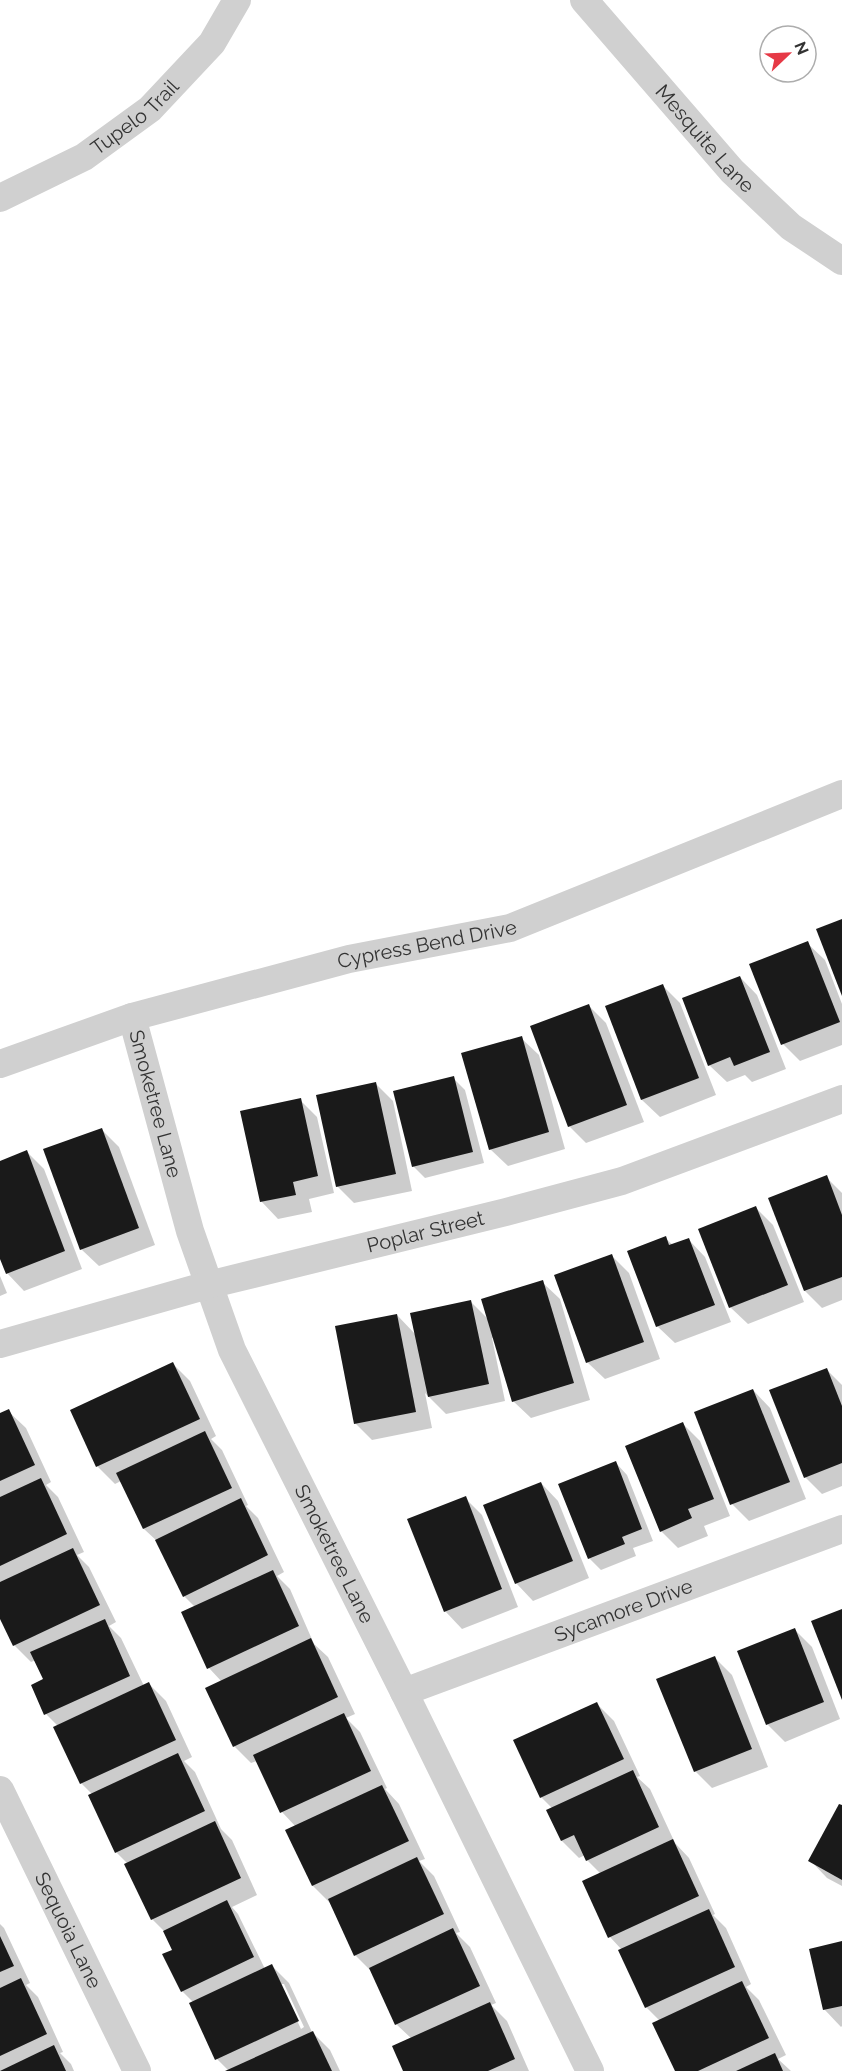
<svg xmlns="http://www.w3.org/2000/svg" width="842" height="2071" viewBox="0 0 842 2071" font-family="Raleway,sans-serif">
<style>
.shadow{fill:#0003;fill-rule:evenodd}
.building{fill:#1a1a1a}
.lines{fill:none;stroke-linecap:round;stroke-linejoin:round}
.street{stroke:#d0d0d0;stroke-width:28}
.labels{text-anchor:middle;stroke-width:6;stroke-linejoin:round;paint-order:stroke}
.street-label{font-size:20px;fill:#333;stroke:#fff}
</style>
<rect width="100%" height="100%" fill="#fff"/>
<!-- shadow -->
<g class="shadow">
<polygon points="807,943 825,960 842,1004 842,1045 800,1061 783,1044"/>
<polygon points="740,977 757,995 786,1069 752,1082 745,1075 727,1082 709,1065"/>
<polygon points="663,986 680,1003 716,1095 660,1117 642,1100 607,1007"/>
<polygon points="589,1006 606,1023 644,1122 586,1143 569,1126"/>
<polygon points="521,1038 539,1055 565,1149 508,1166 490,1149"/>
<polygon points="453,1078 465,1090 484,1163 425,1178 413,1166"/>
<polygon points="376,1084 393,1101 412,1191 354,1203 337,1186"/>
<polygon points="300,1100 317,1117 334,1193 309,1199 312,1212 278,1219 261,1201"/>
<polygon points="102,1130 119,1147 155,1245 99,1266 81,1249"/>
<polygon points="27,1152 44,1169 82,1269 24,1291 7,1273 0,1255 0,1162"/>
<polygon points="826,1177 842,1193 842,1300 822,1308 805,1291 770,1199"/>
<polygon points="756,1208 773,1225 804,1302 748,1324 730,1307"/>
<polygon points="665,1238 673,1245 688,1239 705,1257 731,1322 675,1343 657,1326"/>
<polygon points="612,1256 629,1273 660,1359 605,1379 587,1362"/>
<polygon points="0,1276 7,1293 0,1296"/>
<polygon points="542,1282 560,1299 590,1400 531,1418 513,1401 494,1337 492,1338 505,1401 446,1414 425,1393 432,1428 372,1440 355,1423 397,1315 416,1335 471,1302 489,1320"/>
<polygon points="173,1364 190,1381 216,1436 211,1439 222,1450 248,1505 246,1506 258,1518 284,1572 277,1576 290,1589 314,1644 328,1657 355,1714 346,1718 360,1732 387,1788 385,1789 399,1804 425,1859 419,1861 434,1876 460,1932 456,1933 470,1947 496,2003 491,2005 507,2021 529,2071 405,2071 412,2039 396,2024 372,1972 355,1955 330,1903 313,1886 287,1831 296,1827 282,1812 257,1761 251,1763 234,1746 222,1682 209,1668 195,1607 184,1596 158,1542 144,1529 121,1481 115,1484 98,1467 72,1411"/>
<polygon points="827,1370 842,1385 842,1486 822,1494 805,1477"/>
<polygon points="753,1390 770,1408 806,1499 749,1521 732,1504"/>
<path d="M8,1411L26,1428L51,1482L46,1485L58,1497L84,1552L77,1555L89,1567L116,1622L109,1626L121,1638L144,1686L149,1684L166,1701L192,1757L184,1761L195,1772L221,1829L232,1840L257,1895L232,1907L238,1914L265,1969L272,1966L289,1983L312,2032L330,2050L340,2071H229L217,2059L193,2002L182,1991L174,1951L166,1933L152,1919L128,1864L116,1852L92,1794L81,1783L58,1726L46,1714L44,1680L36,1660L31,1662L14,1645L0,1616V1415ZM280,1984H284L304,2027L301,2029Z"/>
<polygon points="683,1424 700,1441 730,1516 704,1526 708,1536 678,1548 661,1531"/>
<polygon points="616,1463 627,1475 653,1541 633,1548 636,1556 601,1570 589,1558"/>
<polygon points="541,1483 558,1501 589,1578 533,1601 516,1583"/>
<polygon points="465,1498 482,1515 518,1607 462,1629 445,1611"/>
<polygon points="795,1630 812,1647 840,1719 785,1742 767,1724"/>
<polygon points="715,1658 732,1675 768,1767 712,1788 695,1771"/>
<polygon points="597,1704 614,1721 640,1776 637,1777 650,1789 675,1843 689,1858 715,1914 713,1915 726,1928 751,1984 746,1987 759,2000 786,2055 778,2059 791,2071 676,2071 660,2021 646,2007 622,1950 610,1937 601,1874 587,1860 585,1855 579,1858 562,1841 548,1811 553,1809 541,1797"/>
<polygon points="842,1807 842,1886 827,1878 810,1860"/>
<polygon points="0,1924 4,1928 30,1983 26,1985 38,1997 63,2052 60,2053 71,2064 74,2071 0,2071"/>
<polygon points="842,1943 842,2026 841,2027 824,2009"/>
</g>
<!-- building -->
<g class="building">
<polygon points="842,919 842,996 816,929"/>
<polygon points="808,941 840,1022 781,1045 749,964"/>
<polygon points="740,976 770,1052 734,1066 730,1057 708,1066 682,998"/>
<polygon points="663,984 699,1078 641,1100 605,1006"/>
<polygon points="589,1004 627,1105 568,1127 530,1026"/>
<polygon points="522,1036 549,1132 489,1150 461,1053"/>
<polygon points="454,1076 473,1152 412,1167 393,1091"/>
<polygon points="376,1082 396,1174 336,1187 316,1095"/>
<polygon points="301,1098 318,1176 293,1182 296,1195 260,1202 240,1111"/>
<polygon points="102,1128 139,1228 80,1250 43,1149"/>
<polygon points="27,1150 65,1251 6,1274 0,1259 0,1161"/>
<polygon points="827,1175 842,1215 842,1277 804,1291 768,1198"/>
<polygon points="756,1206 788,1285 729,1308 698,1229"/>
<polygon points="666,1236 669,1245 689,1238 715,1305 656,1327 627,1251"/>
<polygon points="612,1254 644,1342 586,1363 554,1275"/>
<polygon points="543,1280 574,1383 512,1402 481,1299"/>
<polygon points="471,1300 489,1384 428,1397 410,1313"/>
<polygon points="397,1314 416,1412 354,1424 335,1326"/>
<polygon points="173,1362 200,1419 96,1467 70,1410"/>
<polygon points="827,1368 842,1406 842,1463 804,1478 769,1390"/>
<polygon points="753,1389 790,1482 730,1505 694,1412"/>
<polygon points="9,1409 35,1465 0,1481 0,1413"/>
<polygon points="683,1422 714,1499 688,1509 692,1518 660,1532 625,1446"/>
<polygon points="205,1431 232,1488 143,1529 116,1473"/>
<polygon points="616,1461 642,1529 622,1537 625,1544 588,1559 558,1484"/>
<polygon points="41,1478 67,1534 0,1566 0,1497"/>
<polygon points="541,1482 573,1561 515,1584 483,1505"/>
<polygon points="466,1496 502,1589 444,1612 407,1519"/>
<polygon points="241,1498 268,1555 183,1597 155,1540"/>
<polygon points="73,1548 100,1605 13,1646 0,1619 0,1582"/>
<polygon points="273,1570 299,1626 207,1669 181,1612"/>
<polygon points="842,1609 842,1700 811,1621"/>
<polygon points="105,1619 130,1676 44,1715 31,1685 43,1679 30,1652"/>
<polygon points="795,1628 824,1702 766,1725 737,1651"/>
<polygon points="311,1638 338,1697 233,1747 205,1688"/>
<polygon points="715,1656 752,1749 694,1772 656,1679"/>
<polygon points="149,1682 176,1740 80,1784 53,1727"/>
<polygon points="597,1702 624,1759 540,1798 513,1740"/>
<polygon points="344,1713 371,1771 280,1813 253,1755"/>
<polygon points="178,1753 205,1811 115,1853 88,1795"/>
<polygon points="633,1770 659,1827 586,1861 574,1835 561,1841 546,1810"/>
<polygon points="382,1785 409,1841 312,1886 285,1830"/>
<polygon points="839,1804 842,1805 842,1880 808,1861"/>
<polygon points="215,1821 241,1878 151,1920 124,1864"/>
<polygon points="673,1839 699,1896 608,1938 582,1881"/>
<polygon points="417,1857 444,1914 354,1956 328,1899"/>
<polygon points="227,1900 254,1957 181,1992 162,1954 172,1950 163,1931"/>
<polygon points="709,1909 735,1967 645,2008 618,1950"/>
<polygon points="453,1928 480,1986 395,2025 369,1968"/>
<polygon points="0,1936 14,1966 0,1972"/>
<polygon points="842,1941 842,2006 823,2010 809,1949"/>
<polygon points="272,1964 299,2021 215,2060 189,2003"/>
<polygon points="21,1978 47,2034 0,2056 0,1988"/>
<polygon points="742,1981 769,2038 698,2071 675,2071 652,2023"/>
<polygon points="490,2002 515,2059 488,2071 403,2071 392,2046"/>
<polygon points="313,2031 332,2071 225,2071"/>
<polygon points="54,2045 66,2071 0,2071"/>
<polygon points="775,2053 783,2071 736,2071"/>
</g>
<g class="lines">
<!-- street -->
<g class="street">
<path id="s1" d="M584,0L732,171L791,227L842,261"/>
<path id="s2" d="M0,198L84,157L150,109L212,43L237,0"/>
<path id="s3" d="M132,1017L190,1231L232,1350L404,1692L590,2071"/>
<path id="s4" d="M0,1064L132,1017L349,959L510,928L842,794"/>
<path id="s5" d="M0,1344L208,1285L506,1212L622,1181L842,1099"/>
<path id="s6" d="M404,1692L842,1529"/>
<path id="s7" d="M0,1790L137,2071"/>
</g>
</g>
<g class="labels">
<!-- street labels -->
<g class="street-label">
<text dy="7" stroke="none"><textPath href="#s2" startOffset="158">Tupelo Trail</textPath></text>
<text dy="7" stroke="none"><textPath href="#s1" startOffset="184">Mesquite Lane</textPath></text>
<text dy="7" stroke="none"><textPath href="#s4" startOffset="444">Cypress Bend Drive</textPath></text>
<text dy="7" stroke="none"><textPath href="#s3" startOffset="90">Smoketree Lane</textPath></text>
<text dy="7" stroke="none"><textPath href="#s5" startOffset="440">Poplar Street</textPath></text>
<text dy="7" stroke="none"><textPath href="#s3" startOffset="576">Smoketree Lane</textPath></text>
<text dy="7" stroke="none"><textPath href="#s6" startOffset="234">Sycamore Drive</textPath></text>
<text dy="7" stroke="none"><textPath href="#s7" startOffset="156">Sequoia Lane</textPath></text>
</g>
</g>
<!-- north arrow -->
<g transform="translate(788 54) rotate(67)"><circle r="28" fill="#ffffff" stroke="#adadad" stroke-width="1.5"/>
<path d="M0-4.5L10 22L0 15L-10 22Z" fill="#e63946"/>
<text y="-9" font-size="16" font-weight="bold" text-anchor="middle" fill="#333333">N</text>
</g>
</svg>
